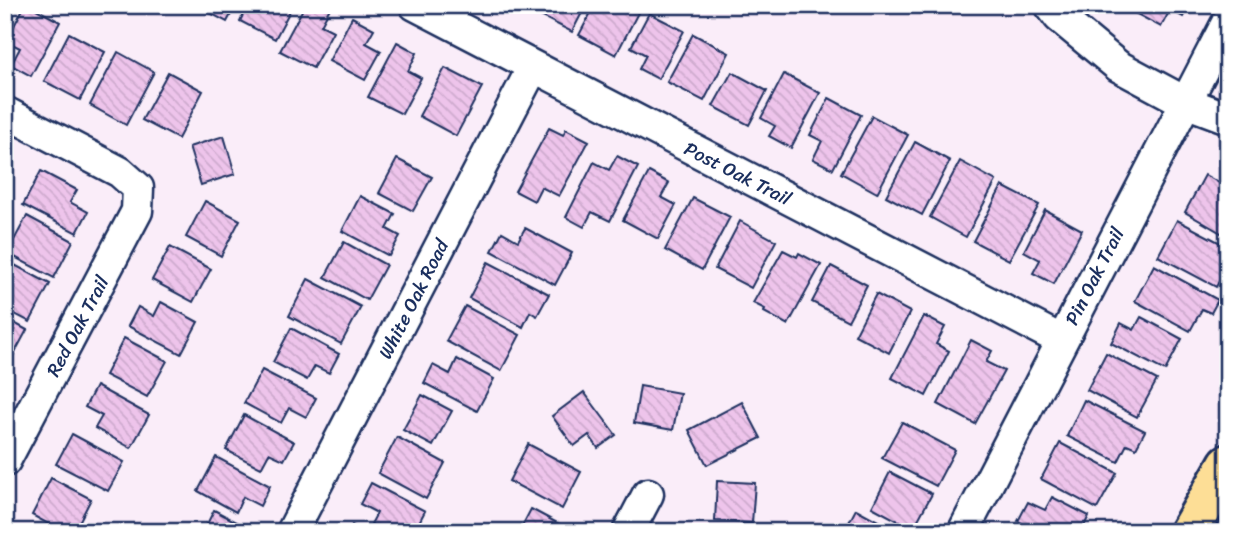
<svg xmlns="http://www.w3.org/2000/svg" width="1233" height="537" viewBox="0 0 1233 537" font-family="Sriracha,sans-serif">
<style>
.building{fill:url(#building-back-hatch);stroke:#1b2f5e;stroke-width:2}
.lines{fill:none;stroke-linecap:round;stroke-linejoin:round}
.minor-casing{stroke:#1b2f5e;stroke-width:35}
.major-casing{stroke:#1b2f5e;stroke-width:44}
.minor{stroke:#fff;stroke-width:30}
.major{stroke:#fdde96;stroke-width:38}
.labels{text-anchor:middle;stroke-width:7;stroke-linejoin:round;paint-order:stroke}
.street-label{font-size:19px;fill:#1b2f5e;stroke:#fff}
</style>
<defs>
<pattern id="building-back-hatch" width="6" height="6" patternUnits="userSpaceOnUse" patternTransform="scale(1.75)"><rect width="6" height="6" fill="#eec4eb"/><path d="M-1 5l2 2M0 0l6 6M5-1l2 2" fill="none" stroke="#cca9cc"/></pattern>
</defs>
<rect width="100%" height="100%" fill="#faedf9"/>
<filter id="ink" filterUnits="userSpaceOnUse"><feTurbulence type="fractalNoise" baseFrequency=".0143" numOctaves="2"/><feDisplacementMap in="SourceGraphic" scale="14" xChannelSelector="R" yChannelSelector="G"/><feConvolveMatrix kernelMatrix="1 2 1 2 8 2 1 2 1" color-interpolation-filters="sRGB"/></filter>
<g filter="url(#ink)">
<!-- building -->
<g class="building">
<polygon points="25,5 29,5 60,22 31,76 11,65 20,48 6,41"/>
<polygon points="195,5 236,5 227,22"/>
<polygon points="248,5 293,5 275,39 240,21"/>
<polygon points="305,5 325,5 330,8 321,25 333,31 313,68 280,51"/>
<polygon points="540,5 586,5 572,32 535,13"/>
<polygon points="595,5 637,5 641,7 616,55 579,35"/>
<polygon points="1120,5 1189,5 1183,17 1170,10 1161,27"/>
<polygon points="649,13 684,31 658,79 639,69 646,55 631,47"/>
<polygon points="352,17 374,29 366,43 381,51 365,80 329,61"/>
<polygon points="69,33 105,52 80,100 44,81"/>
<polygon points="693,34 729,53 704,101 667,82"/>
<polygon points="397,42 417,53 408,71 421,78 402,114 368,97"/>
<polygon points="118,52 154,72 126,125 90,105"/>
<polygon points="445,68 482,87 456,136 419,116"/>
<polygon points="168,72 203,91 178,139 142,120"/>
<polygon points="732,72 767,91 749,125 713,106"/>
<polygon points="784,74 820,93 791,148 769,136 775,126 761,118"/>
<polygon points="829,98 861,115 833,169 813,159 822,141 810,135"/>
<polygon points="872,116 908,135 877,193 841,173"/>
<polygon points="549,128 563,135 566,129 589,141 559,196 541,187 534,201 515,191"/>
<polygon points="224,136 235,174 201,185 189,147"/>
<polygon points="915,142 950,161 922,215 886,196"/>
<polygon points="617,156 638,167 610,221 592,212 584,227 566,217 594,162 609,170"/>
<polygon points="397,159 432,177 413,211 379,193"/>
<polygon points="960,161 996,181 966,237 930,217"/>
<polygon points="41,171 77,190 70,202 88,212 77,233 23,205"/>
<polygon points="649,172 669,183 661,197 676,205 658,239 623,220"/>
<polygon points="1205,175 1228,188 1228,237 1185,212"/>
<polygon points="1002,186 1039,205 1009,260 973,241"/>
<polygon points="360,196 395,214 387,229 400,236 389,256 342,231"/>
<polygon points="693,198 730,217 702,270 665,250"/>
<polygon points="205,201 240,220 221,256 186,237"/>
<polygon points="1045,210 1082,230 1054,284 1033,273 1040,260 1024,251"/>
<polygon points="27,216 73,241 54,278 7,253"/>
<polygon points="1177,220 1228,247 1220,263 1227,267 1216,287 1158,256"/>
<polygon points="740,221 776,241 751,288 715,269"/>
<polygon points="525,228 572,253 555,285 492,251 502,232 518,241"/>
<polygon points="344,242 386,265 367,300 325,277"/>
<polygon points="170,247 211,269 193,302 152,280"/>
<polygon points="783,250 797,257 799,253 821,265 788,325 764,312 765,309 753,303"/>
<polygon points="9,262 50,284 30,322 5,309 5,269"/>
<polygon points="488,262 549,294 537,316 530,312 523,327 469,298"/>
<polygon points="1154,265 1218,300 1211,313 1202,309 1190,331 1135,301"/>
<polygon points="831,266 867,285 848,321 812,302"/>
<polygon points="308,279 361,307 341,344 289,316"/>
<polygon points="876,294 910,312 889,353 855,335"/>
<polygon points="161,302 198,322 181,354 128,326 138,307 154,316"/>
<polygon points="465,306 520,335 501,371 446,341"/>
<polygon points="924,316 945,327 936,344 949,351 926,396 892,378"/>
<polygon points="1141,317 1182,339 1165,371 1111,343 1121,323 1134,330"/>
<polygon points="5,318 27,330 8,365 5,363"/>
<polygon points="291,328 339,354 329,373 315,366 307,380 273,362"/>
<polygon points="124,338 167,361 147,397 105,375"/>
<polygon points="971,340 992,351 986,362 1004,371 975,424 938,404"/>
<polygon points="1106,353 1157,380 1137,417 1087,390"/>
<polygon points="457,359 494,379 477,411 424,383 433,365 450,374"/>
<polygon points="262,370 316,398 306,417 289,408 281,423 244,403"/>
<polygon points="96,386 149,415 131,448 95,428 102,416 85,407"/>
<polygon points="640,386 680,393 673,430 634,423"/>
<polygon points="584,392 616,435 598,448 589,435 574,446 552,416"/>
<polygon points="422,395 452,411 433,446 403,430"/>
<polygon points="1084,400 1145,431 1136,448 1127,444 1118,462 1067,436"/>
<polygon points="742,402 761,438 707,465 689,430"/>
<polygon points="244,415 294,442 284,460 269,453 261,468 226,450"/>
<polygon points="902,422 955,450 936,486 882,458"/>
<polygon points="72,434 124,462 108,491 56,464"/>
<polygon points="397,437 445,463 426,499 378,473"/>
<polygon points="1060,443 1117,473 1097,509 1041,479"/>
<polygon points="528,444 581,472 562,509 509,481"/>
<polygon points="216,457 270,486 260,506 243,497 236,512 198,491"/>
<polygon points="890,472 932,494 913,529 872,507"/>
<polygon points="51,478 91,499 74,532 63,532 32,515"/>
<polygon points="717,481 755,483 752,523 715,521"/>
<polygon points="371,483 425,511 414,532 386,532 371,524 377,513 360,504"/>
<polygon points="1052,497 1089,516 1081,532 1038,532 1018,521 1028,502 1045,510"/>
<polygon points="531,509 574,532 519,532"/>
<polygon points="856,509 898,532 844,532"/>
<polygon points="214,510 248,528 246,532 203,532"/>
<polygon points="352,525 364,532 348,532"/>
</g>
<g class="lines">
<defs>
<g id="minor">
<polyline points="415,5 1061,340"/>
<polyline points="1050,5 1059,17 1118,66 1185,102 1228,118"/>
<polyline points="5,112 120,172 138,188 137,211 5,461"/>
<polyline points="292,532 533,67"/>
<polyline points="628,532 648,494"/>
<polyline points="963,532 1228,21"/>
</g>
<polyline id="major" points="1189,532 1228,464"/>
</defs>
<!-- minor casing -->
<use href="#minor" class="minor-casing"/>
<!-- major casing -->
<use href="#major" class="major-casing"/>
<!-- minor -->
<use href="#minor" class="minor"/>
<!-- major -->
<use href="#major" class="major"/>
</g>
</g>
<g class="labels">
<!-- street labels -->
<g class="street-label">
<text transform="translate(738 173) rotate(27)" y="7">Post Oak Trail</text>
<text transform="translate(1094 276) rotate(-63)" y="7">Pin Oak Trail</text>
<text transform="translate(413 299) rotate(-63)" y="7">White Oak Road</text>
<text transform="translate(77 326) rotate(-62)" y="7">Red Oak Trail</text>
</g>
</g>
<!-- margin -->
<rect width="1233" height="537" fill="none" stroke="#fff" stroke-width="28"/>
<rect x="14" y="14" width="1205" height="509" fill="none" stroke="#1b2f5e" stroke-width="2.5" filter="url(#ink)"/>
</svg>
